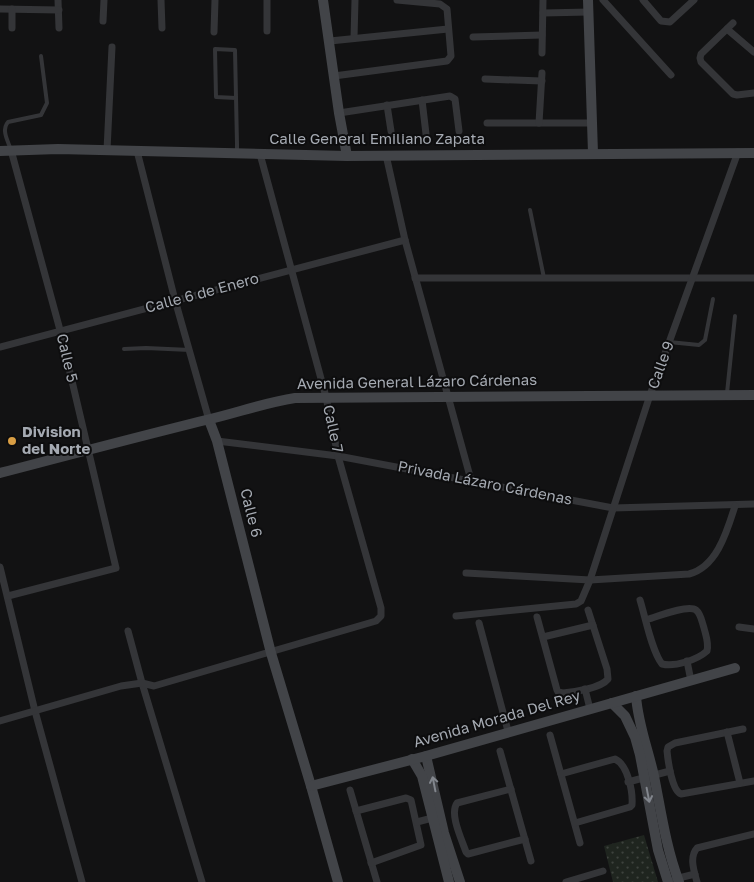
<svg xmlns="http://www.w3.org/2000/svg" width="754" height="882" viewBox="0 0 754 882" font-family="'Golos Text',sans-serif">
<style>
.park{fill:url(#park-dots)}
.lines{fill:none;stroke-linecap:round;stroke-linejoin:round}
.lane{stroke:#343538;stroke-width:4}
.street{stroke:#343538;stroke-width:7}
.secondary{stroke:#424448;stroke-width:10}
.oneway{stroke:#82868d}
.poi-dot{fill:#d99e44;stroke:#0d0d0e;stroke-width:2}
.labels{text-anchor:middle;stroke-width:4;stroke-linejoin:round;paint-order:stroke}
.street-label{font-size:15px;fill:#a5aab2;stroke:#0d0d0e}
.poi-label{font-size:15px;font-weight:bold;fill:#a5aab2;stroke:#0d0d0e;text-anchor:start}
</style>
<defs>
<pattern id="park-dots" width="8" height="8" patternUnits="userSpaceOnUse" patternTransform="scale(1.25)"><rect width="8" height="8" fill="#1f251f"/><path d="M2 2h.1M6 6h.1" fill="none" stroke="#3d423d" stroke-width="1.8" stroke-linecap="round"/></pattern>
</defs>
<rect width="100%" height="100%" fill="#121213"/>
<!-- park -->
<polygon class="park" points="644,835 658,882 613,882 604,846"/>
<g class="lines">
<!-- lane -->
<g class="lane">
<polyline points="236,98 216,97 215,49 235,50 237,144 237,152"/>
<path d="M11,150C8,141 1,130 8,122L41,115L47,103L41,56"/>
<polyline points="530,210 544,278"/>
<polyline points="669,342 699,345 705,340 713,299"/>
<polyline points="124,349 146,348 190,350"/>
<polyline points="727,393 735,316"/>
</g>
<!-- street -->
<g class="street">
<polyline points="58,0 59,28"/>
<polyline points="161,0 162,28"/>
<polyline points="603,0 671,75"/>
<polyline points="643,0 661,21 670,22 694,0"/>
<polyline points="0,9 59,10"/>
<polyline points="12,9 12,28"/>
<polyline points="543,13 589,12"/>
<polyline points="103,21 104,0"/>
<polyline points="733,23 701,54 700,58 701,62 733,94 737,95 754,93"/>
<polyline points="727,29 754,52"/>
<polyline points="267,31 267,0"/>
<polyline points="214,32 215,0"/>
<polyline points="473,37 542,35"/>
<polyline points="354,38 355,0"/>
<polyline points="330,41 448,29"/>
<polyline points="542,53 543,0"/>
<polyline points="334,76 447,61 451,56 447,9 440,4 397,0"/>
<polyline points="485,79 542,81"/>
<polyline points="422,100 426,134"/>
<polyline points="387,105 391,131"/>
<polyline points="339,113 450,96 455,99 459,131"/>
<polyline points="487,123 591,123"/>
<polyline points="539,123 542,73"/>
<polyline points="107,150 112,47"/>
<polyline points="137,151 175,300 209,420"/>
<polyline points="386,155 405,240 471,480"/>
<polyline points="415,278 754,278"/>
<polyline points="0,347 405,240"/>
<polyline points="217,441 338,456 613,508 754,504"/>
<polyline points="0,567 35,711 82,882"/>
<path d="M466,573L590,580L689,574C717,567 727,531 735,506"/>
<polyline points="8,596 116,568 60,330 11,150"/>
<path d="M640,600C645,616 652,652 662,664C675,667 697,660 707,651C709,643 706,636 704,628C702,622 701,614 696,610C688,604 656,617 646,620"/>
<polyline points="456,616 576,604 581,601 590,580 650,395 738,152"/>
<path d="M537,617L557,690L558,692L563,693C575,692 601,688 608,679L607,669L588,610"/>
<polyline points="479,623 508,731"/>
<polyline points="739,627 754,629"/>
<polyline points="128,631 142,683 202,882"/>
<polyline points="543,637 593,625"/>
<polyline points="687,661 691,681"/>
<polyline points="585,689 590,709"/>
<polyline points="0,721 121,686 142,683 154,686 376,621 381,616 381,608 338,456 326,397 260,154"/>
<path d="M743,729L675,743L668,747L667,751C668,761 672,791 681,794L754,781"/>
<polyline points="727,732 740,783"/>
<polyline points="550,735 580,843"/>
<polyline points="500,751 531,861"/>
<path d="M561,774L615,759C628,765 633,792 632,805L630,807L575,823"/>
<polyline points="628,782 670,771"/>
<path d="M511,789L457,803C449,814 462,840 466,852L468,854L525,839"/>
<polyline points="350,790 377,882"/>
<polyline points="356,811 406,798 411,800 421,845 371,863"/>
<polyline points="417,822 436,817"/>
<polyline points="675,879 695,874"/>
<polyline points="566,882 603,871"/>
<path d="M697,882C694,871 689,857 697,848L754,834"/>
</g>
<!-- secondary -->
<g class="secondary">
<polyline points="323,0 339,113 347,156"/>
<polyline points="588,0 593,153"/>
<polyline points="0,151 58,149 347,156 754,153"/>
<polyline points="209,420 217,441 271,653 311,786 338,882"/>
<path d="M0,473C69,455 137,437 206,420C237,413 263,403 295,398L754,395"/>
<path d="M636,696C638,724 648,749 654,776C661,811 666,848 679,882"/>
<polyline points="612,703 625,716 635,737 640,755 658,850 668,882"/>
<polyline points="426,756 444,833 460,882"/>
<polyline points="412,759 422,776 449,882"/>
<polyline points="311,786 426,756 735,668"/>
</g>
</g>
<!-- one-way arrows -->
<defs><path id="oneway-shaft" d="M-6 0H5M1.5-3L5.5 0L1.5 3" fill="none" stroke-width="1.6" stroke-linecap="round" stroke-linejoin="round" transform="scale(1.25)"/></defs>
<g class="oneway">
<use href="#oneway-shaft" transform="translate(434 784) rotate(-101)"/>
<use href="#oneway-shaft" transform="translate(648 795) rotate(79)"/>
</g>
<!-- markers -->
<circle class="poi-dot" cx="12" cy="441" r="5"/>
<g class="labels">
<!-- street labels -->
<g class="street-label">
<text x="377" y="144">Calle General Emiliano Zapata</text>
<text transform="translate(202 293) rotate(-15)" y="5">Calle 6 de Enero</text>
<text transform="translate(67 358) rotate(77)" y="5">Calle 5</text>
<text transform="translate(661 365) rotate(-70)" y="5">Calle 9</text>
<text transform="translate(417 382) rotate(-1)" y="5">Avenida General Lázaro Cárdenas</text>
<text transform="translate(333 429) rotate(78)" y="5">Calle 7</text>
<text transform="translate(485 483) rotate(11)" y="5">Privada Lázaro Cárdenas</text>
<text transform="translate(251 513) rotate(76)" y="5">Calle 6</text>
<text transform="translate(497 719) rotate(-16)" y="5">Avenida Morada Del Rey</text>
</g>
<!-- poi labels -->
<g class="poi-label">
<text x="22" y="437">Division<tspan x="22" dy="17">del Norte</tspan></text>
</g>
</g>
</svg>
